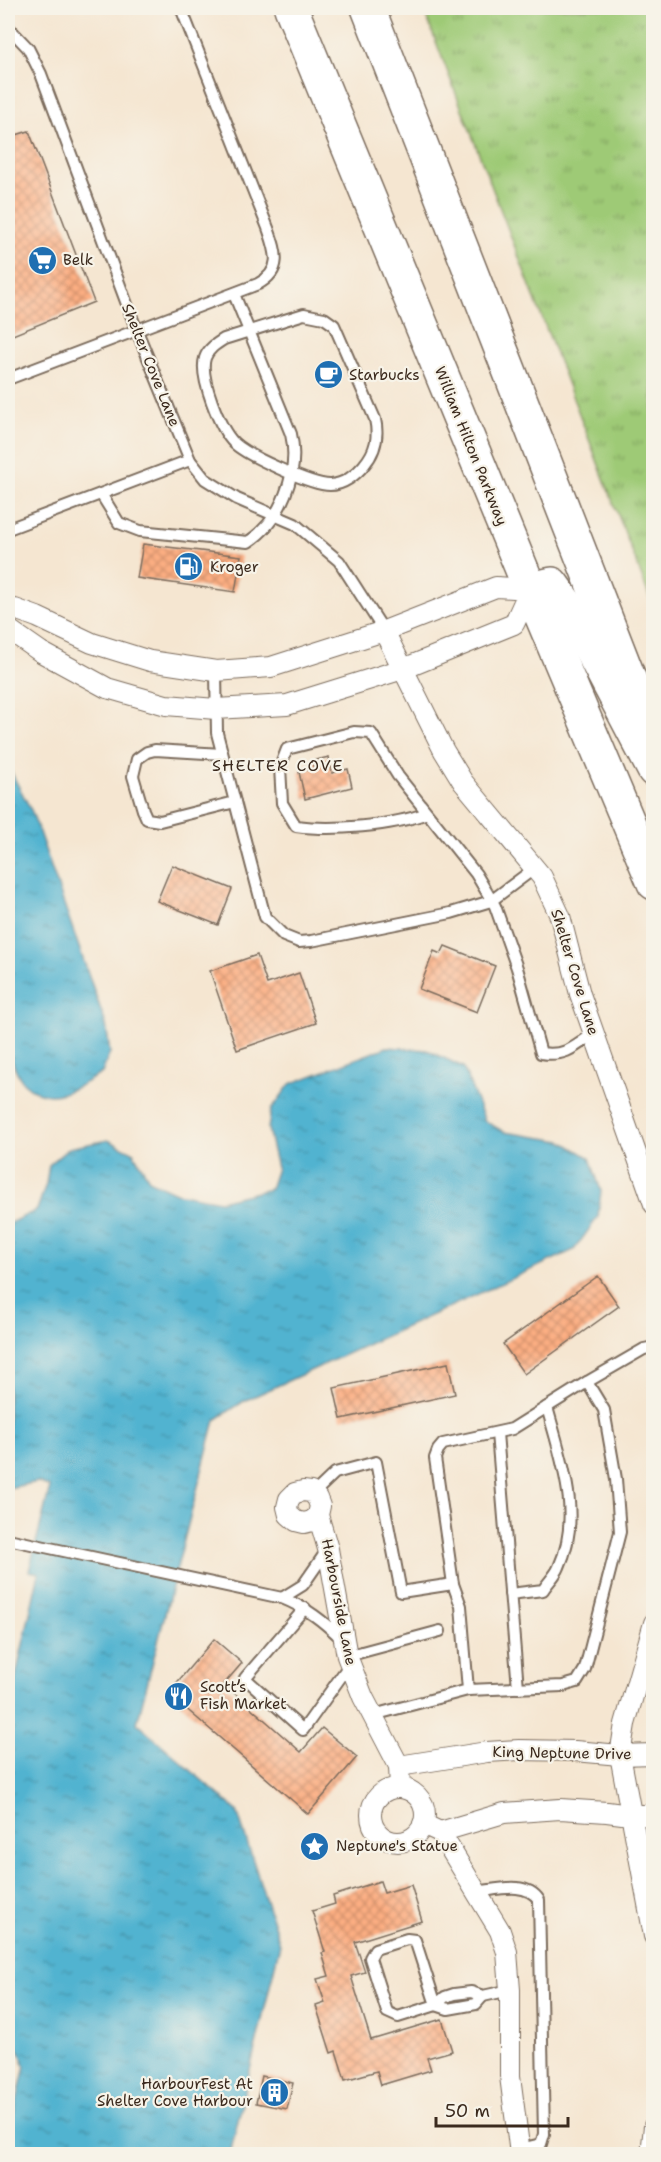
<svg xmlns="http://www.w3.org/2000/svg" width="661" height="2162" viewBox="0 0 661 2162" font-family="'Shantell Sans',sans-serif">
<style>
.grass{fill:url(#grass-tufts);stroke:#6c7a4a;stroke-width:1.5}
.water{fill:url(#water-ripples);stroke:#466e77;stroke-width:1.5}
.building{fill:url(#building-cross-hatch)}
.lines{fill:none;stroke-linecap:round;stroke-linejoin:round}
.service-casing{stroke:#7c6c5d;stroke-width:14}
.minor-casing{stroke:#7c6c5d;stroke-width:22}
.trunk-casing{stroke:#7c6c5d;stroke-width:36}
.service{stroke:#fff;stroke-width:10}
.minor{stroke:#fff;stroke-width:20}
.trunk{stroke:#fff;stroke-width:33}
.labels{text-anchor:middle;stroke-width:4.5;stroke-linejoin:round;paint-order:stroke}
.poi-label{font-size:15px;fill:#3b2a1e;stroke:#f7f3e8;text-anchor:start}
.street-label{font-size:15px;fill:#3b2a1e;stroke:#f7f3e8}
.neighbourhood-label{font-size:16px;letter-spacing:1.5px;fill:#3b2a1e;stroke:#f7f3e8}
</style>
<defs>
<pattern id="grass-tufts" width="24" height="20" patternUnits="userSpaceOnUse" patternTransform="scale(1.5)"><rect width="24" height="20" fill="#9eca76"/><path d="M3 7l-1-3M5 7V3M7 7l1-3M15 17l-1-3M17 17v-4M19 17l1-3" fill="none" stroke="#82a460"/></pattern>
<pattern id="water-ripples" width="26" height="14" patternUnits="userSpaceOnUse" patternTransform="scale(1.5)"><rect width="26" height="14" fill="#51b3d0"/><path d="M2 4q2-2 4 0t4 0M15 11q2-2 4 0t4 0" fill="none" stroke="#4492a8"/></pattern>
<pattern id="building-cross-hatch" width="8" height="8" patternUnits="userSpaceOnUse" patternTransform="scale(1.5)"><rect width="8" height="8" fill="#fcae82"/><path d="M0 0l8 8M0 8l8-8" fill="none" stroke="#cd8e6a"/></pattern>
</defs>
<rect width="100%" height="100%" fill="#f7f3e8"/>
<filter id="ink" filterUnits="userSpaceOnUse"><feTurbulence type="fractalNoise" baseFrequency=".0167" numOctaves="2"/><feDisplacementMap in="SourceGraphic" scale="12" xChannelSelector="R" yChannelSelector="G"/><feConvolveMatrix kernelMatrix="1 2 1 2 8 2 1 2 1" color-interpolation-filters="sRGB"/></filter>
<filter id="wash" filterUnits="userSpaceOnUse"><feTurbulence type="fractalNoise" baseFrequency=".008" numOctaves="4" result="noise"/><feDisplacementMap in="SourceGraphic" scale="24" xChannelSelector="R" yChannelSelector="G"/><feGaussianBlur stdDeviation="1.35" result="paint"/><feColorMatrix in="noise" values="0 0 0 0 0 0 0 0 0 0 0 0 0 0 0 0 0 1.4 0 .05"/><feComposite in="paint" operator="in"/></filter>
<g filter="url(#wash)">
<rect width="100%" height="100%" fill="#f5e6d1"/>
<!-- grass -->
<polygon class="grass" points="423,8 653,8 653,606"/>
<!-- water -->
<g class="water">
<path d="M8,766L32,812L106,1025L110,1053L102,1073C77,1087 51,1108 25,1084C17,1077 12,1060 8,1050Z"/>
<polygon points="387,1047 427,1050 463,1067 485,1121 504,1132 562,1141 590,1158 601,1191 598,1217 574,1250 244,1401 215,1420 137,1723 237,1811 280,1944 230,2154 8,2154 8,2139 25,2066 8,2022 8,1711 39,1573 29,1571 50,1487 38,1482 8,1488 8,1224 37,1210 46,1184 49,1165 69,1148 108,1140 133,1152 150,1181 176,1193 220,1201 270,1189 277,1168 268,1129 271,1110 290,1084"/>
</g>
<g id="blocks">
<!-- building -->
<g class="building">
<polygon points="8,122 16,135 29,131 94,302 8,337"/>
<polygon points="143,544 241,556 235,592 137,578"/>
<polygon points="329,757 332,773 348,769 352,787 305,799 299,772 314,768 312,761"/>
<polygon points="172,865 232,889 218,925 157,901"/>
<polygon points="445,946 495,966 477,1012 419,989 434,951 441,954"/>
<polygon points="257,955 267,984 299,973 316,1023 237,1050 210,971"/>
<polygon points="598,1276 619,1306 524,1374 503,1344"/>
<polygon points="448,1363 455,1394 341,1419 334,1388"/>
<polygon points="214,1639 242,1663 224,1684 301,1752 322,1728 357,1757 308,1814 168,1693"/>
<polygon points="380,1881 384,1893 411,1885 422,1921 355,1942 365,1972 351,1976 371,2040 442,2019 452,2051 427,2058 431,2070 381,2085 377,2071 345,2080 336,2051 331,2053 316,2006 325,2003 317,1979 329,1976 322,1953 325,1952 312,1911 335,1904 333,1896"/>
<polygon points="262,2076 293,2083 287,2109 256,2103"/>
</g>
</g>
</g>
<g filter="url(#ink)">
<use href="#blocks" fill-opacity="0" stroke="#7c6c5d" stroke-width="1.5"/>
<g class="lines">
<defs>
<g id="service">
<polyline points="8,27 28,48 41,74 137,331 190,460 205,479 237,499 295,524 339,561 384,631"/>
<path d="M304,314L324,318L334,325L375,419C379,437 376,451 364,465C356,475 343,485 330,485C311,485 248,456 234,443C220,429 199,377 205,358C208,349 216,344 224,339Z"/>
<path d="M8,379L258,284C284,270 276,251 268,228L181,8"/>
<path d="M101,494L119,523L140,531L248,542C281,521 300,472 291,434L234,294"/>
<polyline points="8,529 190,460"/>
<polyline points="216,671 217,733 265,917 284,936 299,942 311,941 451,913 491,901 535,868"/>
<polyline points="222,754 155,750 147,752 137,759 133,776 143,810 147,819 160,821 235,802"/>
<path d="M427,813C393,826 332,831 296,826L282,803L280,767L287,749L354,732L371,733L398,776L476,874L495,906L517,968L541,1053C565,1057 575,1047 594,1033"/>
<polyline points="587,1382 644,1349 654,1347"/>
<polyline points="497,1433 518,1688"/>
<polyline points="313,1494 335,1473 376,1462 401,1592 453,1584 461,1606 468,1690 373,1715"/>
<path d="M8,1539L282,1598C307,1608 323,1621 342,1639"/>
<polyline points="453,1584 435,1458 438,1450 443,1444 512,1429 587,1382 604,1410 616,1479 620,1532 585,1669 577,1682 563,1686 468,1690"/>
<path d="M510,1594L543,1590C548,1582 556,1575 559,1567C583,1515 561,1459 547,1407"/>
<polyline points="282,1598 303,1585 328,1549"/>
<polyline points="305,1608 245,1678 303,1730 350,1664"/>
<polyline points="347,1656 440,1631"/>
<path d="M476,1892C496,1890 526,1880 539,1900L544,2134L541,2144L520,2149"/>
<polyline points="436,2005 415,1940 407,1939 375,1949 370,1958 387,2012 398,2017 436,2005 445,1997 454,1994 471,1992 483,1996 510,1990"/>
<polyline points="436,2005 448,2009 476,2004 483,1996"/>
</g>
<g id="minor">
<polyline points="8,610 15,609 37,617 92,643 150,661 216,671 271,667 384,631 496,587 530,589 514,624 403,669 287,705 216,709 166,705 107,688 41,652 8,629"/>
<polyline points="384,631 444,751 463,782 542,877 560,916 580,994 654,1204"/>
<polyline points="318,1515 312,1521 304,1523 296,1521 289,1515 287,1507 289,1499 295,1493 303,1491 311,1492 317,1498 320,1506 318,1515 328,1549 347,1656 363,1697 399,1766 400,1788"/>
<polyline points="654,1623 625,1724 620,1755 654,1936"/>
<polyline points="399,1766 487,1752 519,1750 575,1751 620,1755 654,1754"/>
<circle cx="398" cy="1815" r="27"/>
<polyline points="423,1824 440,1832 500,1931 507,1952 510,1990 510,2076 520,2154"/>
<polyline points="440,1832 504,1813 560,1809 607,1812 630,1815 654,1815"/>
<polyline points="651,2154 654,2126"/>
</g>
<g id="trunk">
<polyline points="291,8 530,589 654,883"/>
<polyline points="368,8 654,742"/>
<polyline points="530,589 552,584 569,608 654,770"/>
</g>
</defs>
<!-- service casing -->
<use href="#service" class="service-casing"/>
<!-- minor casing -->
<use href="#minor" class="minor-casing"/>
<!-- trunk casing -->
<use href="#trunk" class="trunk-casing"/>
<!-- service -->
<use href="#service" class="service"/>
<!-- minor -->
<use href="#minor" class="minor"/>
<!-- trunk -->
<use href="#trunk" class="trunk"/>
</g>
</g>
<!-- icons -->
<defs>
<symbol id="supermarket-disc" viewBox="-11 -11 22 22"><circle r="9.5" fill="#1f6fb2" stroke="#f7f3e8"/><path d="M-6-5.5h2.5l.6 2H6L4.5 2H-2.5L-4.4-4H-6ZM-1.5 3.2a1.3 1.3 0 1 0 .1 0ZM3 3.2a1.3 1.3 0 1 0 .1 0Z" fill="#fff"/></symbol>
<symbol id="cafe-disc" viewBox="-11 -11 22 22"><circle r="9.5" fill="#1f6fb2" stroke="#f7f3e8"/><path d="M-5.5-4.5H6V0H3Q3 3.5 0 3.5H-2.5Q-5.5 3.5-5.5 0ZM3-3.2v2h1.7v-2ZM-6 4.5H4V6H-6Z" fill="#fff"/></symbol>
<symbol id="fuel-disc" viewBox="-11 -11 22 22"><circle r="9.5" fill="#1f6fb2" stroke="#f7f3e8"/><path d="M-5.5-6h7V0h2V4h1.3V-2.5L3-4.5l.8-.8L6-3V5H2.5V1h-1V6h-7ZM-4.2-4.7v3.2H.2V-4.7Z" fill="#fff"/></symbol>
<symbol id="restaurant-disc" viewBox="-11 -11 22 22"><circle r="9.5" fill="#1f6fb2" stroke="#f7f3e8"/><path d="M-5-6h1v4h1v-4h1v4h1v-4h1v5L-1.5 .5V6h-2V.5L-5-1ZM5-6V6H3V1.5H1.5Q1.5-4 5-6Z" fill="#fff"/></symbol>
<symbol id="sight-disc" viewBox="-11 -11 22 22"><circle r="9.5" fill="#1f6fb2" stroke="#f7f3e8"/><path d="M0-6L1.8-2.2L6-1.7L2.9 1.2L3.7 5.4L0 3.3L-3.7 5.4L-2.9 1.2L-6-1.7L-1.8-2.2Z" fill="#fff"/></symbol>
<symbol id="building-disc" viewBox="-11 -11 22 22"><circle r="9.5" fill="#1f6fb2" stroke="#f7f3e8"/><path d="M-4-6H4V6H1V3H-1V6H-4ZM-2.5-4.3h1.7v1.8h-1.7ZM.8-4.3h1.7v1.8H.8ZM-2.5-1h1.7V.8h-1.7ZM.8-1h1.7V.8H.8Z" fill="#fff"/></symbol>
</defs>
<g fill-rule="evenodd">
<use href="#supermarket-disc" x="26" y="244" width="33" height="33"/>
<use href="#cafe-disc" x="312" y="358" width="33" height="33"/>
<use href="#fuel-disc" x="172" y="550" width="33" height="33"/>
<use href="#restaurant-disc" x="162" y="1680" width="33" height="33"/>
<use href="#sight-disc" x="298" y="1830" width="33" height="33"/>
<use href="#building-disc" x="258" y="2076" width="33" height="33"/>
</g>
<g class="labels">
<!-- poi labels -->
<g class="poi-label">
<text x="63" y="265">Belk</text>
<text x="349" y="380">Starbucks</text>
<text x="210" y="572">Kroger</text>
<text x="200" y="1692">Scott’s<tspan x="200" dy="17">Fish Market</tspan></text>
<text x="336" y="1851">Neptune's Statue</text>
<text x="253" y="2089" text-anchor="end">HarbourFest At<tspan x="253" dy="17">Shelter Cove Harbour</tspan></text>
</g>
<!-- street labels -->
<g class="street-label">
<text transform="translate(151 365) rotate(68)" y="5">Shelter Cove Lane</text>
<text transform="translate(471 446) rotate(68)" y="5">William Hilton Parkway</text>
<text transform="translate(575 972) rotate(73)" y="5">Shelter Cove Lane</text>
<text transform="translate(339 1602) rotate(79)" y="5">Harbourside Lane</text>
<text transform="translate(562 1753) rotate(1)" y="5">King Neptune Drive</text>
</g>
<!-- neighbourhood labels -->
<g class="neighbourhood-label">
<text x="278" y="771">SHELTER COVE</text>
</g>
</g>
<!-- margin -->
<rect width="661" height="2162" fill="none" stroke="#f7f3e8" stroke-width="30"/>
<!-- scale -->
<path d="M436 2117v9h132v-9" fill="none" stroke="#3b2a1e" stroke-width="3"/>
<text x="445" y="2117" font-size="18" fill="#3b2a1e" stroke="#f7f3e8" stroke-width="4.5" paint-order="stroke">50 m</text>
</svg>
